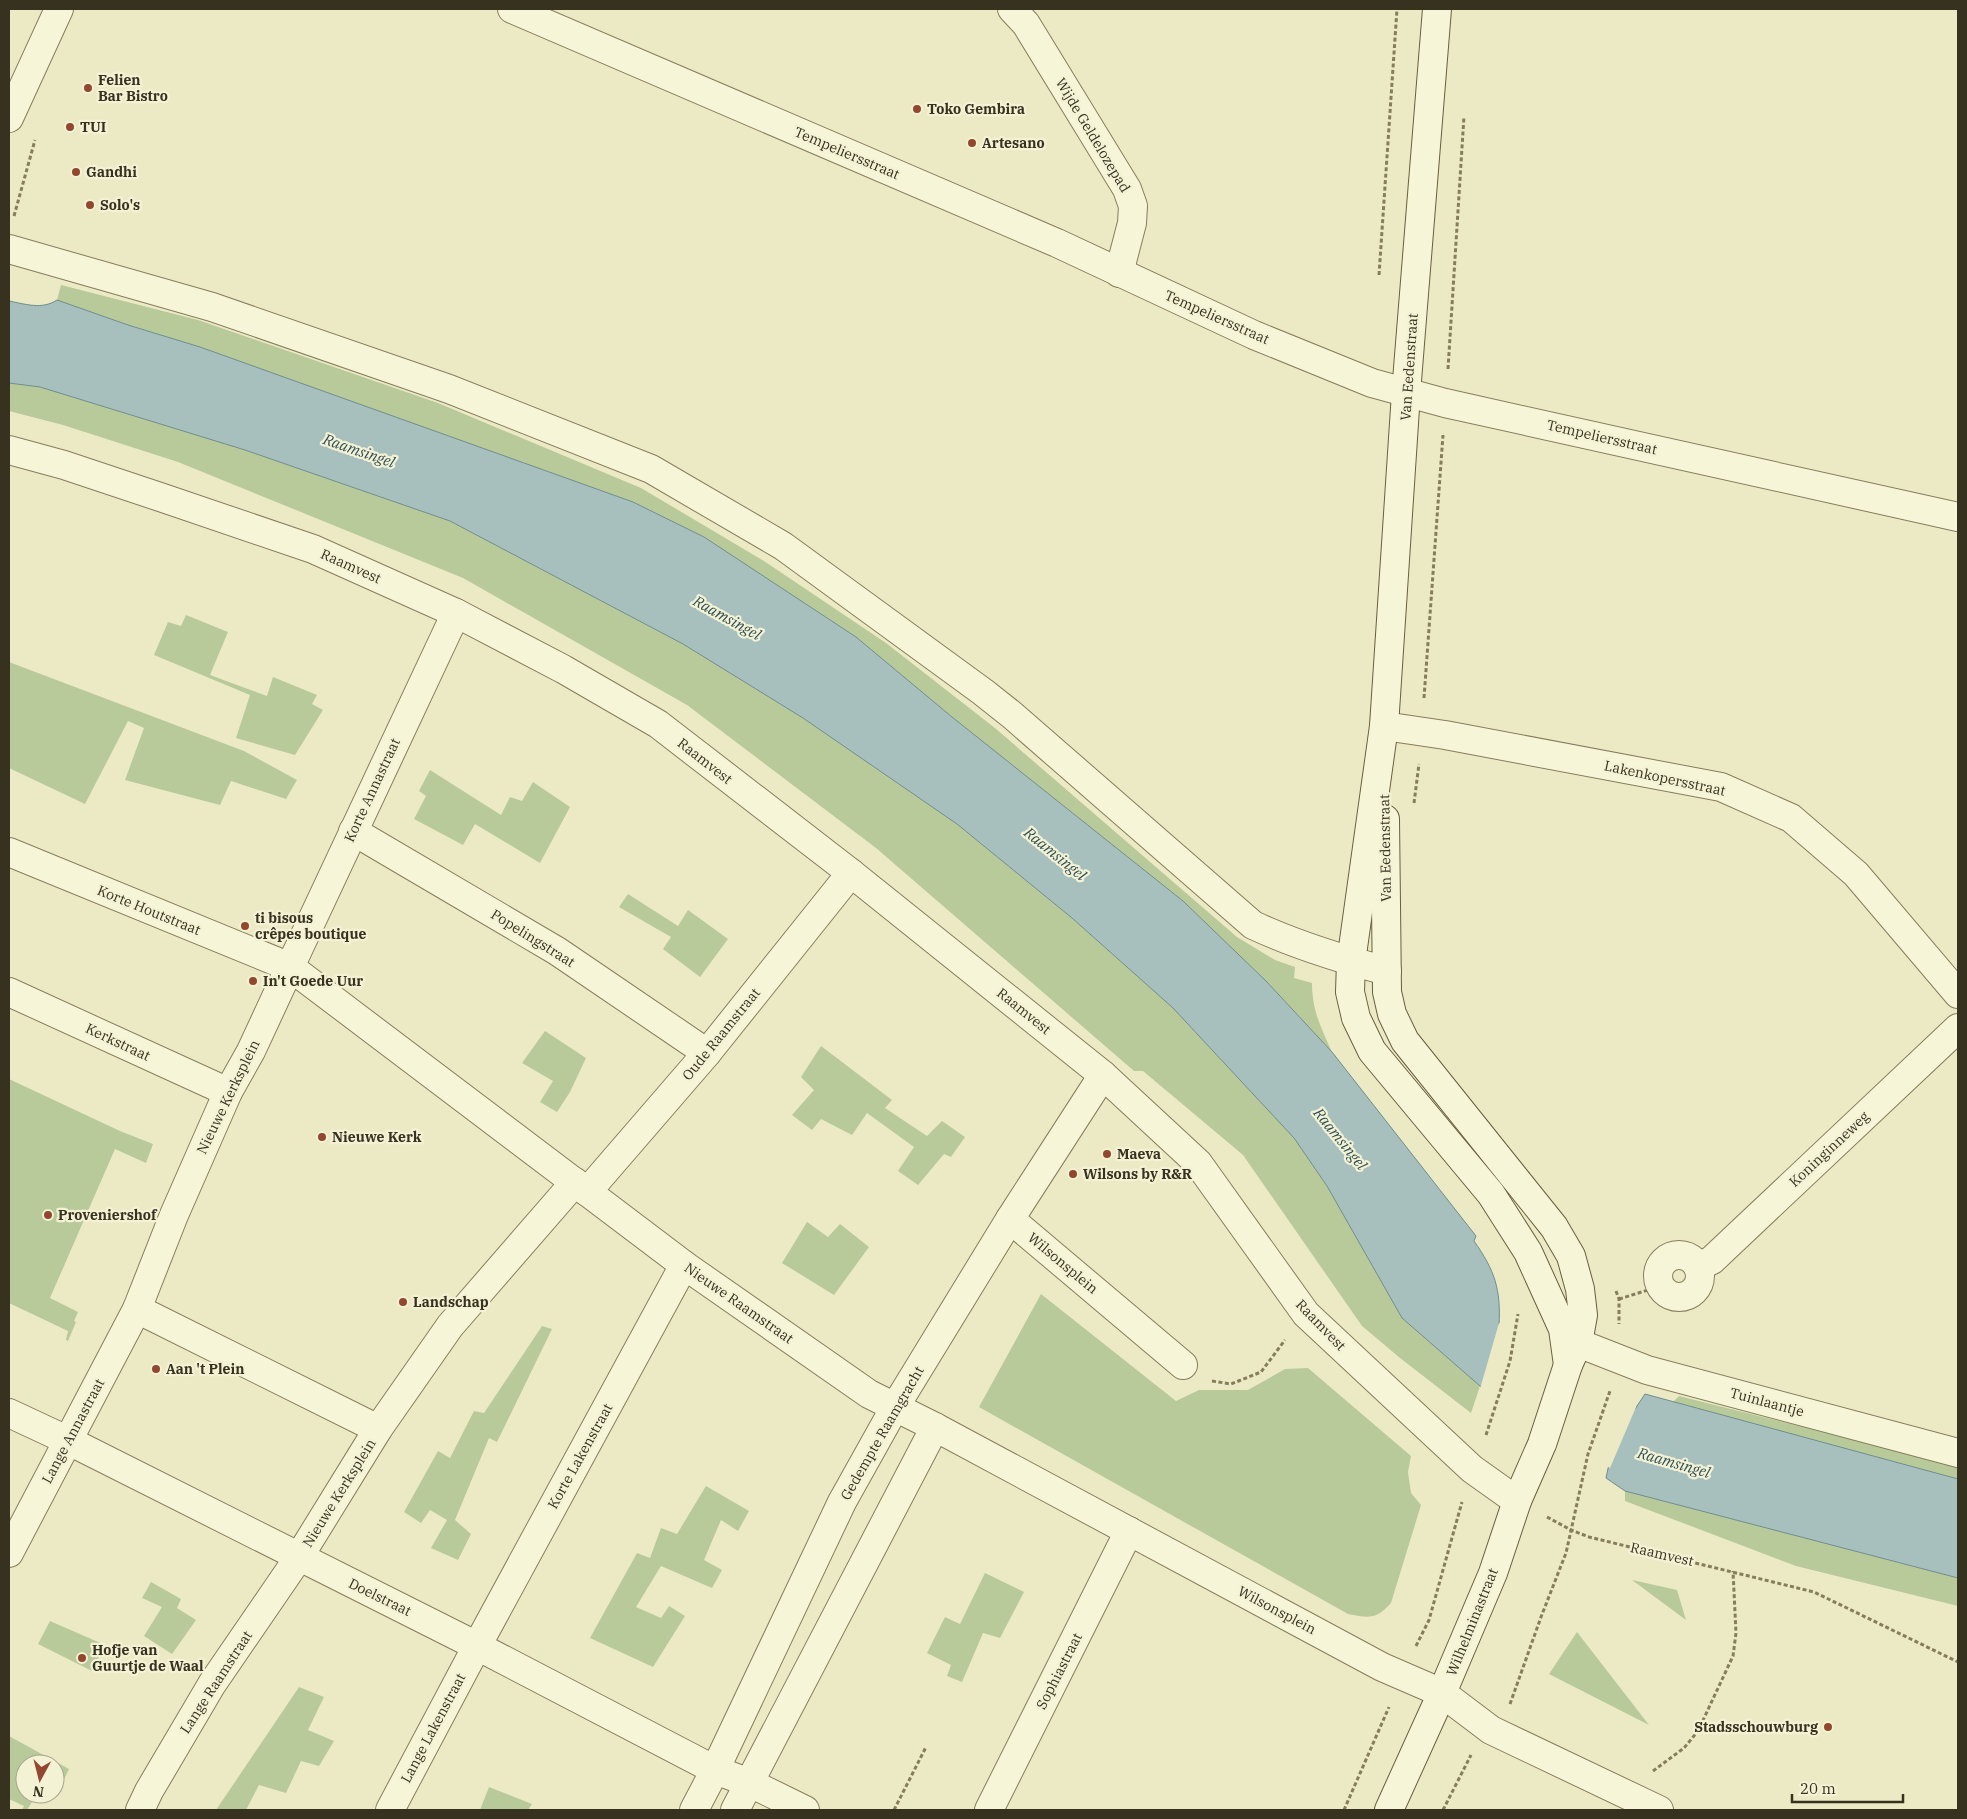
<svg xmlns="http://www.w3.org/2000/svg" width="1967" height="1819" viewBox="0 0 1967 1819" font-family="'IBM Plex Serif',serif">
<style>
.green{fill:#b8ca9a}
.water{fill:#a7c0be;stroke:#6e8d8d}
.pier{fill:#eceac5}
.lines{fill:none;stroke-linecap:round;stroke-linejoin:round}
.pedestrian-casing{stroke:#867d5c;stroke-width:30}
.minor-casing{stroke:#867d5c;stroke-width:30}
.tertiary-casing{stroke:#867d5c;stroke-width:30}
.secondary-casing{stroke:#685e3f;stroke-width:30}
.path{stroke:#867d5c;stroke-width:3;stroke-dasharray:4 2.5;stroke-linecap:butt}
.pedestrian{stroke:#f7f5d8;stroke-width:28}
.minor{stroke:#f7f5d8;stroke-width:28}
.tertiary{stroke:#f7f5d8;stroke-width:28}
.secondary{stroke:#f7f5d8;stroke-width:28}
.poi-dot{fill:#92472f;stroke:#f4f2d5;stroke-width:2}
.labels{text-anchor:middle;stroke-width:4.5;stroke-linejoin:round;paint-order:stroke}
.poi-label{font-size:14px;font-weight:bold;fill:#37311f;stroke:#f4f2d5;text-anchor:start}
.street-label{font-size:14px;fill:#37311f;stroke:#f4f2d5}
.water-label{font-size:15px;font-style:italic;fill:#2f4f56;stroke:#f4f2d5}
</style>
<rect width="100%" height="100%" fill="#eceac5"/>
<!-- green -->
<g class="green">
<path d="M61,285L198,320L438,403L641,488L764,561L886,643L995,728L1237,937L1275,960L1295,967L1294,978L1312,983C1312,1010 1321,1028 1332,1052L1266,981L1183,901L952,717L856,637L704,537L633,502L200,347L128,325L57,300Z"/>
<polygon points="9,383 40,387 245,450 450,521 683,644 803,718 957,824 1072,918 1173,1008 1294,1138 1327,1186 1402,1318 1480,1386 1471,1413 1400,1358 1362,1326 1243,1155 1143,1071 1134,1071 876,848 687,705 463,578 178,462 63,425 9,411"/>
<polygon points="186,615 228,632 210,675 267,696 273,677 317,695 312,704 323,710 295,755 236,738 250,695 154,655 168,622 181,626"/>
<polygon points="9,662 244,751 297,780 286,799 231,781 220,805 125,780 144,728 128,721 85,804 9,768"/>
<polygon points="430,770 501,815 510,797 522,801 533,782 570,807 540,863 475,824 463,845 414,819 426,796 419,791"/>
<polygon points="628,894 678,926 688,910 728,939 700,977 663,949 671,937 619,907"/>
<polygon points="545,1031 586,1058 570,1092 557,1112 540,1102 553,1081 522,1063"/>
<polygon points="821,1046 892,1100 885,1108 927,1136 942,1121 965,1137 951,1157 944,1154 918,1185 898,1171 914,1147 867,1113 852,1135 821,1119 812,1130 792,1115 814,1090 801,1077"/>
<polygon points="9,1079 120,1131 153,1144 146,1163 115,1149 50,1298 78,1312 74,1321 76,1322 68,1341 66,1340 68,1331 9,1303"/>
<polygon points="807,1222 828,1237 840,1224 869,1247 834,1295 782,1263"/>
<path d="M1041,1294L1176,1401L1199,1390H1248L1285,1369L1308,1368L1411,1456L1408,1472L1411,1493L1421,1505L1391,1603C1376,1620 1369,1618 1348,1614L979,1407Z"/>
<polygon points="542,1326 552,1329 497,1442 489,1438 455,1520 471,1534 458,1560 431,1548 447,1520 430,1510 421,1523 404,1512 438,1451 450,1458 474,1411 484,1413"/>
<polygon points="1679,1396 1958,1466 1958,1479 1673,1402"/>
<polygon points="706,1486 749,1511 738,1531 721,1520 704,1560 722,1570 712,1588 661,1566 636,1607 661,1618 669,1606 685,1616 653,1667 590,1638 637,1553 650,1558 661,1528 677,1534"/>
<polygon points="1625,1491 1958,1578 1958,1606 1796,1566 1625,1501"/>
<polygon points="985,1573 1024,1592 1000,1638 983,1633 962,1682 947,1676 951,1665 927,1653 945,1617 960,1624"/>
<polygon points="1632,1580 1677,1590 1686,1620"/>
<polygon points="151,1582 181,1599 177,1608 196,1620 172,1654 144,1636 162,1607 142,1598"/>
<polygon points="50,1621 105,1645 92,1671 38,1644"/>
<polygon points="1577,1632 1649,1725 1549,1674"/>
<polygon points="299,1687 324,1697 308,1730 334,1741 319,1766 301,1761 286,1793 259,1785 246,1810 216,1810"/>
<polygon points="9,1736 69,1769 56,1796 49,1794 55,1794 55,1764 25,1764 25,1794 37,1794 27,1810 22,1810 24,1806 9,1799"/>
<polygon points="489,1787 532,1804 528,1810 480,1810"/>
</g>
<!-- water -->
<path class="water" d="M57,300L128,325L200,347L633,502L704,537L856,637L952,717L1183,901L1266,981L1332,1052L1476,1236L1474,1241C1495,1271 1501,1289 1499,1326L1635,1409L1645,1394L1958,1479V1578L1625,1491L1606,1478L1609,1464L1480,1386L1402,1318L1327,1186L1294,1138L1173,1008L1072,918L957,824L803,718L683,644L450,521L245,450L40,387L9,383V301C25,304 42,310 57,300Z"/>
<!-- pier -->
<polygon class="pier" points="1499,1323 1636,1407 1610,1468 1480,1389"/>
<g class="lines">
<defs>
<g id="pedestrian">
<polyline points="353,831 557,951 707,1053 587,1192"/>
<polyline points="9,852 290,967 456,613"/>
<polyline points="9,992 228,1092"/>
<polyline points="9,1413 69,1441"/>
</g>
<g id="minor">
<polyline points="1012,9 1026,24 1127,189 1133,206 1132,223 1119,273"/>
<polyline points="9,118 59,9"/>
<polyline points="1384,726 1445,735 1721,787 1791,818 1856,874 1958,994"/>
<polyline points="707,1053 851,873"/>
<polyline points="1010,1219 1183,1365"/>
<circle cx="1679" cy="1276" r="21"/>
<polyline points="1698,1267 1712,1260 1958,1028"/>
<polyline points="137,1309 378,1429"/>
<polyline points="1578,1343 1647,1370 1958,1453"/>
<polyline points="69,1441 477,1646 715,1770 750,1783 805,1810"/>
<polyline points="9,1553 137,1309 174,1215 228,1092 251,1051 290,967 684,1265 869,1394 935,1427 1382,1667 1442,1693 1491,1730 1659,1810"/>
<polyline points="140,1810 149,1791 212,1684 299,1557 378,1429 450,1326 575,1182"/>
<polyline points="390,1810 477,1646 684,1265"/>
<polyline points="694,1810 715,1770 842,1502 895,1407 1010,1219 1103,1075"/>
<polyline points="735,1810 935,1427"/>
<polyline points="989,1810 1129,1531"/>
</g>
<g id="tertiary">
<polyline points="512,9 1057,243 1254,335 1372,383 1445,403 1958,517"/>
<path d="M9,249L212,307L449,389L651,469L783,546L983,692L1012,715L1253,925C1296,945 1341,959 1387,971"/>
<polyline points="9,450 64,465 163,498 313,549 456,613 563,669 658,724 851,873 1103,1075 1198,1163 1306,1314 1472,1469 1517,1501"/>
</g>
<g id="secondary">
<polyline points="1437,9 1406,393 1384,726 1351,962 1350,992 1356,1018 1372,1051 1491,1194 1528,1252 1563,1329 1568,1365"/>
<polyline points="1385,819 1387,992 1392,1014 1405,1041 1554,1227 1571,1256 1580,1289 1583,1315 1578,1343 1568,1365 1542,1444 1517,1501 1493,1573 1442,1693 1389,1810"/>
</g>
</defs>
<!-- pedestrian casing -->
<use href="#pedestrian" class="pedestrian-casing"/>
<!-- minor casing -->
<use href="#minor" class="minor-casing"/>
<!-- tertiary casing -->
<use href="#tertiary" class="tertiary-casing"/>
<!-- secondary casing -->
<use href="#secondary" class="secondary-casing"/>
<!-- path -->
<g class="path">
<polyline points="14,216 35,140"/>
<polyline points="1379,275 1397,9"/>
<polyline points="1448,369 1464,116"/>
<polyline points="1424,698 1443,435"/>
<polyline points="1414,803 1419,764"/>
<polyline points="1616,1291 1619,1299 1619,1324"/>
<polyline points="1619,1299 1661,1286"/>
<polyline points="1212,1381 1231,1384 1261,1372 1285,1340"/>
<polyline points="1486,1435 1510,1361 1518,1314"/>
<polyline points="1547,1517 1571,1530 1589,1537 1814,1592 1958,1662"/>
<polyline points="1416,1646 1429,1620 1462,1502"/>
<polyline points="1510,1704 1541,1617 1566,1553 1588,1454 1610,1391"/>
<polyline points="1653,1771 1684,1748 1698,1731 1733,1656 1736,1633 1733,1571"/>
<polyline points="894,1810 926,1747"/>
<polyline points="1344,1810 1389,1707"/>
<polyline points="1443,1810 1471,1755"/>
</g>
<!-- pedestrian -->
<use href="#pedestrian" class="pedestrian"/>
<!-- minor -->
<use href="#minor" class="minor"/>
<!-- tertiary -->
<use href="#tertiary" class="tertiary"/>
<!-- secondary -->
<use href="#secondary" class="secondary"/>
</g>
<!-- markers -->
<g class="poi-dot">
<circle cx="88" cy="88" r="5"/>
<circle cx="917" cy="109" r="5"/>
<circle cx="70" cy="127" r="5"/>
<circle cx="972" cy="143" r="5"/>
<circle cx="76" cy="172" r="5"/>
<circle cx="90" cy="205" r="5"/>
<circle cx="245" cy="926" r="5"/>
<circle cx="253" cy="981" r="5"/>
<circle cx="322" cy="1137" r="5"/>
<circle cx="1107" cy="1154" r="5"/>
<circle cx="1073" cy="1174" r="5"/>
<circle cx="48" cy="1215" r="5"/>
<circle cx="403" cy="1302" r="5"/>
<circle cx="156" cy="1369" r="5"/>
<circle cx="82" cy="1658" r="5"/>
<circle cx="1828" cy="1727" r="5"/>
</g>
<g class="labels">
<!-- poi labels -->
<g class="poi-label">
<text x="98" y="85">Felien<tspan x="98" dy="16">Bar Bistro</tspan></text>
<text x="927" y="114">Toko Gembira</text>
<text x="80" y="132">TUI</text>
<text x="982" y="148">Artesano</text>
<text x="86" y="177">Gandhi</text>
<text x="100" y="210">Solo's</text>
<text x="255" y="923">ti bisous<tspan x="255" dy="16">crêpes boutique</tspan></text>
<text x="263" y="986">In't Goede Uur</text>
<text x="332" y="1142">Nieuwe Kerk</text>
<text x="1117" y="1159">Maeva</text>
<text x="1083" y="1179">Wilsons by R&amp;R</text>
<text x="58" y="1220">Proveniershof</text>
<text x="413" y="1307">Landschap</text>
<text x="166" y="1374">Aan 't Plein</text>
<text x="92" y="1655">Hofje van<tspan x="92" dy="16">Guurtje de Waal</tspan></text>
<text x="1818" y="1732" text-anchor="end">Stadsschouwburg</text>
</g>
<!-- street labels -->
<g class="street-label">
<text transform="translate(1093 135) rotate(59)" y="5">Wijde Geldelozepad</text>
<text transform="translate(847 153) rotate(23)" y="5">Tempeliersstraat</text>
<text transform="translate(1217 317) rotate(24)" y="5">Tempeliersstraat</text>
<text transform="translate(1409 367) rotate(-86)" y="5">Van Eedenstraat</text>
<text transform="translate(1602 437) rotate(13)" y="5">Tempeliersstraat</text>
<text transform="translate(351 566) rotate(24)" y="5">Raamvest</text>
<text transform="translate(705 761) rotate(38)" y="5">Raamvest</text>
<text transform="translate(1665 778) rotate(12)" y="5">Lakenkopersstraat</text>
<text transform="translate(372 790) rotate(-65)" y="5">Korte Annastraat</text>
<text transform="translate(1385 848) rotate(-91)" y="5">Van Eedenstraat</text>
<text transform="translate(149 910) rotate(22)" y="5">Korte Houtstraat</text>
<text transform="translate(533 938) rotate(32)" y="5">Popelingstraat</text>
<text transform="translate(1024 1011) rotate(39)" y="5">Raamvest</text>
<text transform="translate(721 1034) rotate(-51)" y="5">Oude Raamstraat</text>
<text transform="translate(118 1042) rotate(25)" y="5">Kerkstraat</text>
<text transform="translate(228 1097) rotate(-64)" y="5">Nieuwe Kerksplein</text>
<text transform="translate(1829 1149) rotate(-43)" y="5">Koninginneweg</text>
<text transform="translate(1063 1263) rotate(40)" y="5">Wilsonsplein</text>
<text transform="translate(739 1303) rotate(35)" y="5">Nieuwe Raamstraat</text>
<text transform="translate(1321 1325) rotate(46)" y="5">Raamvest</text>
<text transform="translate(1767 1402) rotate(15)" y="5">Tuinlaantje</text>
<text transform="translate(73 1431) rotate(-62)" y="5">Lange Annastraat</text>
<text transform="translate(882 1433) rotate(-60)" y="5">Gedempte Raamgracht</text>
<text transform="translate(580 1456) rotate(-61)" y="5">Korte Lakenstraat</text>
<text transform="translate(339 1493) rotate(-58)" y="5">Nieuwe Kerksplein</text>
<text transform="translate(1662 1554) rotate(13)" y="5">Raamvest</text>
<text transform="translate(380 1597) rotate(26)" y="5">Doelstraat</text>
<text transform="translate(1277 1610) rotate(28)" y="5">Wilsonsplein</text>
<text transform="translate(1472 1622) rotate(-68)" y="5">Wilhelminastraat</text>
<text transform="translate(1059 1671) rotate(-63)" y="5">Sophiastraat</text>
<text transform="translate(216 1682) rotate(-57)" y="5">Lange Raamstraat</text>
<text transform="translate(433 1728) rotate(-62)" y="5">Lange Lakenstraat</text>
</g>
<!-- water labels -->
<g class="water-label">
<text transform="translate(359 451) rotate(19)" y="5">Raamsingel</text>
<text transform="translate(727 618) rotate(29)" y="5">Raamsingel</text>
<text transform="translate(1055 854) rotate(39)" y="5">Raamsingel</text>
<text transform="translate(1340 1139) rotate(51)" y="5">Raamsingel</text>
<text transform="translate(1674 1463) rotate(16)" y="5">Raamsingel</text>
</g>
</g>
<!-- border -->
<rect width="1967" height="1819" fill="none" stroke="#37311f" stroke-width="20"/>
<!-- north arrow -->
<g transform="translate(40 1779) rotate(187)"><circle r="24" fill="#f4f2d5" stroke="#a8a58c"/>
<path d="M0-4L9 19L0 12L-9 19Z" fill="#92472f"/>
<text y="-8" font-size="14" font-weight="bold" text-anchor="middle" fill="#37311f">N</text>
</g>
<!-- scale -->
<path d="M1792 1794v8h111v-8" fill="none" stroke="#37311f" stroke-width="2.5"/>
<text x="1800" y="1794" font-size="15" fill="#37311f" stroke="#f4f2d5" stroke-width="4" paint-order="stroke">20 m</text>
</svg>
